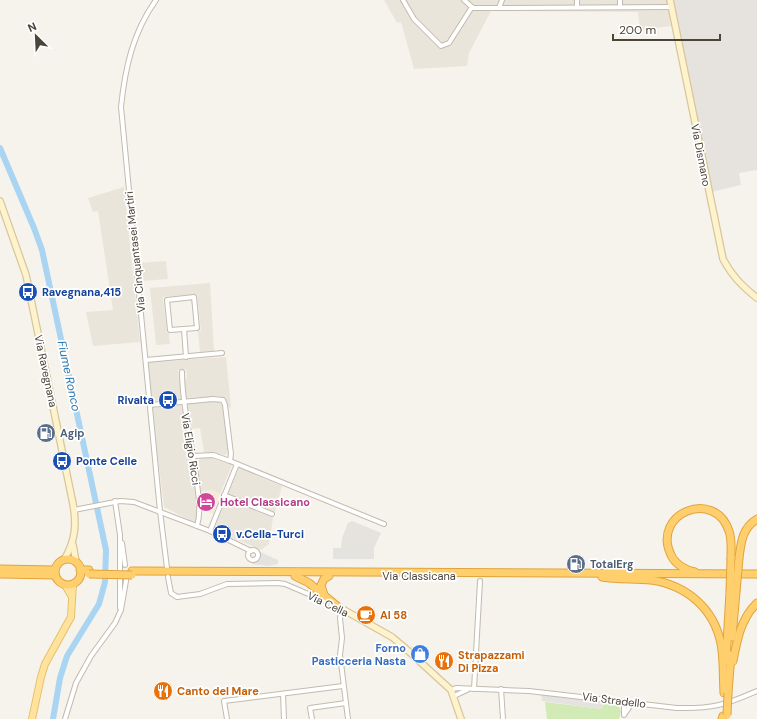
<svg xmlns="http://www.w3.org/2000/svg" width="757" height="719" viewBox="0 0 757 719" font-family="'DM Sans',sans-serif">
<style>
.residential{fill:#eae5da}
.commercial{fill:#f7ead8}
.industrial{fill:#e6e2dd}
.green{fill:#d2eab5}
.parking{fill:#e5e3e0}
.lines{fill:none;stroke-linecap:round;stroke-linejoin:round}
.river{stroke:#a9d4f2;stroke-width:6}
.street-casing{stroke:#c2bbae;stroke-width:6}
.secondary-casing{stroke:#d6c79b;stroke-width:8}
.primary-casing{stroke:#e6c16a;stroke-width:8}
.highway-casing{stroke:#e0a43c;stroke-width:9}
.street{stroke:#fff;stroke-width:4}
.secondary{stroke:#fff3cd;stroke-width:5.5}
.primary{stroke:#ffe39c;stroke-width:6}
.highway{stroke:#ffcf6e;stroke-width:7}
.highway-bridge-casing{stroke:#e0a43c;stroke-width:9;stroke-linecap:butt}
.highway-bridge{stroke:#ffcf6e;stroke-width:7}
.labels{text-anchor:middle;stroke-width:3.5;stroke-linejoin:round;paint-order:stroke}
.street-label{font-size:11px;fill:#4b4439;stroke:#fff}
.transit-label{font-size:11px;font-weight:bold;fill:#164399;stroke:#fff;text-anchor:start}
.service-label{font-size:11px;font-weight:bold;fill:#4e5e75;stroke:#fff;text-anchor:start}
.hotel-label{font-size:11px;font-weight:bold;fill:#b23c85;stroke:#fff;text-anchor:start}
.food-label{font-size:11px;font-weight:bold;fill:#c56008;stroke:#fff;text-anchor:start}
.shop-label{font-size:11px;font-weight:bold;fill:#366cbe;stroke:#fff;text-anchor:end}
.water-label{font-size:12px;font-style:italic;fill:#2e7ab2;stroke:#fff}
</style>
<rect width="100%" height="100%" fill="#f6f3ec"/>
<!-- residential -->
<g class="residential">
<polygon points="384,0 667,0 671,26 640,30 638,12 491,11 469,53 467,66 414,69 401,22 397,23"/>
<polygon points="124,187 140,342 93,346 86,312 113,310 98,211 93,212 88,198"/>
<polygon points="166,261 168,279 141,281 139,263"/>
<polygon points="210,283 214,351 200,352 198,331 201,331 197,294 163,297 167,333 169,333 170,344 156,345 150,288"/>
<polygon points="226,357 231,407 229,408 225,399 219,396 186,398 184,380 187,379 186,369 178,370 181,399 152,401 148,362"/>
<polygon points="217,401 222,404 223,408 228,450 226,455 204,452 200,428 192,429 187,404"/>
<polygon points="181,405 194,477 197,510 195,523 164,507 157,451 153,408"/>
<polygon points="204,457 212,458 232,465 220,494 211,490 201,491 197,461"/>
<polygon points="239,468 282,486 275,512 228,494"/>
<polygon points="226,499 273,518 269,544 261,550 214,530"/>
</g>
<!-- commercial -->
<polygon class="commercial" points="211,490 220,494 213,514 203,510 201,491"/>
<!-- industrial -->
<g class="industrial">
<polygon points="673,0 757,0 757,170 739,173 741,185 711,192"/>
<polygon points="352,521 381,533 374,548 341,548 342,538 348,523"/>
</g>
<!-- green -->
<path class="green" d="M545,702L602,709L603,702L618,705C622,710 621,713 619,719H547Z"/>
<!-- parking -->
<g class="parking">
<rect x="333" y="548" width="41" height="11"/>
<polygon points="258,551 278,560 278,564 268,566 252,564 252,562 259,558"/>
<polygon points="541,695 603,702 602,709 542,701"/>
</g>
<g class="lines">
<!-- river -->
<polyline class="river" points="0,148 34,228 42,250 106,550 105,582 99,604 67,656 60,678 53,719"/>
<defs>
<g id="street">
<path d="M156,0C133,32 125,68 121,107L160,511L167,568"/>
<polyline points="403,0 414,19 441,46 449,43 472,7"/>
<polyline points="464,0 473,8 499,8 502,0"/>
<polyline points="577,0 577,7"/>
<polyline points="620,7 620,0"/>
<polyline points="499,8 672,7"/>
<polygon points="194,297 197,328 170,330 167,300"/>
<polyline points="184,329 186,357"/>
<polyline points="146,360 222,353"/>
<path d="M182,372C182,409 193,446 197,484C199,498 201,513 197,526"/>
<polyline points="150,405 213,399 223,400 225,405 231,454 230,461"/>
<polyline points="194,456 213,455 230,461 384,524"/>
<polyline points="224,495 272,514"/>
<polyline points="115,501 120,535 120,608"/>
<polyline points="74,510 120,501 134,502 210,531 251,551"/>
<polyline points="210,531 237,464"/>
<polyline points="122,543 125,565"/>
<circle cx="253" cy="555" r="5"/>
<polyline points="168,577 171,593 177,597 200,594 227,584 278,583 285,584 334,605"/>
<polyline points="342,609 340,618 342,638 340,655 348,719"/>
<polyline points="474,689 480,581"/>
<polyline points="501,689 503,719"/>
<path d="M451,690L456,688L529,691L677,708C712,709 725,705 757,691"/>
<polyline points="283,694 284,719"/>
<polyline points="454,696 467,690"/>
<polyline points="624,702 624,715 632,703"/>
<polyline points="65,719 76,683 91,656 115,623 121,610 127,575"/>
<polyline points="227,719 224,701 343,686"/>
<polyline points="312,719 310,708 346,703"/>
</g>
<g id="secondary">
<path d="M670,0L723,259C732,276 742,286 757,298"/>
<path d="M0,201L26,275L73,504C77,526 75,541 64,560"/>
<polyline points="73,545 76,562"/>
<polyline points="337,606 392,637 404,647 451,690 461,719"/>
</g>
<g id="primary">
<polyline points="65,585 72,597"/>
<polyline points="32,719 41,677 45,664 71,617 73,584"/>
</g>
<g id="highway">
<path d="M739,558C741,543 742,528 757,519"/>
<circle cx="68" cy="572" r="13"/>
<polyline points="0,569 55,570"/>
<polyline points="80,570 89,570"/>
<polyline points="132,571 757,574"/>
<path d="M695,572C685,570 675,564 671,555C651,513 715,488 729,531C732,539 731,549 731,558"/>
<polyline points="0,574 55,575"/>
<polyline points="295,576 309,583 337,606"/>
<path d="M602,577C618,580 635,578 651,580C686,585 714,608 721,644C724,659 723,677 724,693"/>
<polyline points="324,595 321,585 324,579 329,576"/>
<polyline points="732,637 736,592"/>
<polyline points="726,661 730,592"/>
<path d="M733,661C737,640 741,618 757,603"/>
<polyline points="728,693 731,655"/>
<polyline points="722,719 723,716"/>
</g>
</defs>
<!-- street casing -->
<use href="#street" class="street-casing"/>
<!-- secondary casing -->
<use href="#secondary" class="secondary-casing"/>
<!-- primary casing -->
<use href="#primary" class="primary-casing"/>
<!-- highway casing -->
<use href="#highway" class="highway-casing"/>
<!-- street -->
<use href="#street" class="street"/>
<!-- secondary -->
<use href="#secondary" class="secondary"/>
<!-- primary -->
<use href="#primary" class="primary"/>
<!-- highway -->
<use href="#highway" class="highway"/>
<defs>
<g id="highway-bridge">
<polyline points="89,574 132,575"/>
<polyline points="730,592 731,558"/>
<polyline points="736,592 739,558"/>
<polyline points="727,715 728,693"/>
</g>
</defs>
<!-- highway-bridge casing -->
<use href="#highway-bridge" class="highway-bridge-casing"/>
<!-- highway-bridge -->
<use href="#highway-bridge" class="highway-bridge"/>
</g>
<!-- icons -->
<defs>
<symbol id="bus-disc" viewBox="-11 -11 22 22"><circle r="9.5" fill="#1a4fb4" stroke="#fff"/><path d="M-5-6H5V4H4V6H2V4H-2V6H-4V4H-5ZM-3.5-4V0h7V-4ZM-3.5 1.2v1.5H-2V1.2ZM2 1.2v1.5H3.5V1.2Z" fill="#fff"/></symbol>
<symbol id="fuel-disc" viewBox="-11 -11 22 22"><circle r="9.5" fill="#5c6f8a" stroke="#fff"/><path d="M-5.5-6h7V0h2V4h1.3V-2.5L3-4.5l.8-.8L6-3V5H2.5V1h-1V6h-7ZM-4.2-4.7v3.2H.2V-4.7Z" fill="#fff"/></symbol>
<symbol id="hotel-disc" viewBox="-11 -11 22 22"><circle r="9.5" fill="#d1479c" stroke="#fff"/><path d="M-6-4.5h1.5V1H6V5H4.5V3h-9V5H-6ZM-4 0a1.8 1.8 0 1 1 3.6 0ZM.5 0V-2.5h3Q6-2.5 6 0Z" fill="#fff"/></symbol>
<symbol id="cafe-disc" viewBox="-11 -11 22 22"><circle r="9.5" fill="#e8710a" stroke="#fff"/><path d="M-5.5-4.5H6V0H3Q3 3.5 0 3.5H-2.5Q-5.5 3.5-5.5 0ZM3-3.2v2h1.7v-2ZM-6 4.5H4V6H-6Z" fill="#fff"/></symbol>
<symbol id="shop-disc" viewBox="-11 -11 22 22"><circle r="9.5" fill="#3f7fe0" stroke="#fff"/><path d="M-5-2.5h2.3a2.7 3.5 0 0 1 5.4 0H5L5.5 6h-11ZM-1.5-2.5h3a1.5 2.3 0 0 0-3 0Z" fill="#fff"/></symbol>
<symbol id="restaurant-disc" viewBox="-11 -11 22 22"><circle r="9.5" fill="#e8710a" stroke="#fff"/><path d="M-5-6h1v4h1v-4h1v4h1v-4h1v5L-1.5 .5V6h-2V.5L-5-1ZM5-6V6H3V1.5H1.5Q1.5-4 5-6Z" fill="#fff"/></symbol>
</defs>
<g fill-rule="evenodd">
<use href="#bus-disc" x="17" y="281" width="22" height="22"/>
<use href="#bus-disc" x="157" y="389" width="22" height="22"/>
<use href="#fuel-disc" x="35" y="422" width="22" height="22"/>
<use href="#bus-disc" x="51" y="450" width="22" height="22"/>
<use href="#hotel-disc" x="195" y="491" width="22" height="22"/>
<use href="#bus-disc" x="211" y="523" width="22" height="22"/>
<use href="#fuel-disc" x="565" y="553" width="22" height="22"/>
<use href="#cafe-disc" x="355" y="604" width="22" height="22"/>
<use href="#shop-disc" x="409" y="643" width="22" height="22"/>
<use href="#restaurant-disc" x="433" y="650" width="22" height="22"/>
<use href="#restaurant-disc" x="152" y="680" width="22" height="22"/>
</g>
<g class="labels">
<!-- street labels -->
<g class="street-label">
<text transform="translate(701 155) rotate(79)" y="4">Via Dismano</text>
<text transform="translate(135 252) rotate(-96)" y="4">Via Cinquantasei Martiri</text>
<text transform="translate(46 371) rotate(78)" y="4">Via Ravegnana</text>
<text transform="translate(191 449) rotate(81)" y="4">Via Eligio Ricci</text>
<text x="419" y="580">Via Classicana</text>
<text transform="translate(328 604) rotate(25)" y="4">Via Cella</text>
<text transform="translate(614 700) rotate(7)" y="4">Via Stradello</text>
</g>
<!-- transit labels -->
<g class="transit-label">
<text x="42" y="296">Ravegnana,415</text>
<text x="154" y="404" text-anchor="end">Rivalta</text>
<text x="76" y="465">Ponte Celle</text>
<text x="236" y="538">v.Cella-Turci</text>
</g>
<!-- service labels -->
<g class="service-label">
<text x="60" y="437">Agip</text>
<text x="590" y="568">TotalErg</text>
</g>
<!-- hotel labels -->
<g class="hotel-label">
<text x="220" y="506">Hotel Classicano</text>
</g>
<!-- food labels -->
<g class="food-label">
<text x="380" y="619">Al 58</text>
<text x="458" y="659">Strapazzami<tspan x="458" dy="13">Di Pizza</tspan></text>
<text x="177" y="695">Canto del Mare</text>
</g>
<!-- shop labels -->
<g class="shop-label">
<text x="406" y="652">Forno<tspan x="406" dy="13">Pasticceria Nasta</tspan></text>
</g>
<!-- water labels -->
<g class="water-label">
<text transform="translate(69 376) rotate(78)" y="4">Fiume Ronco</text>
</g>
</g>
<!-- north arrow -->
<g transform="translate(36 36) rotate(336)" stroke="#ffffff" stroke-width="3" paint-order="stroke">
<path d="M0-3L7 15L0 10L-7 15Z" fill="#4b4439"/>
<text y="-6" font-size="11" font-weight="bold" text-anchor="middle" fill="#4b4439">N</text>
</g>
<!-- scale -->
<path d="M613 34v6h107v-6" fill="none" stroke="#4b4439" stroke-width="2"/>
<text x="619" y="34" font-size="12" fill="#4b4439" stroke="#ffffff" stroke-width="3" paint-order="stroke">200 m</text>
</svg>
